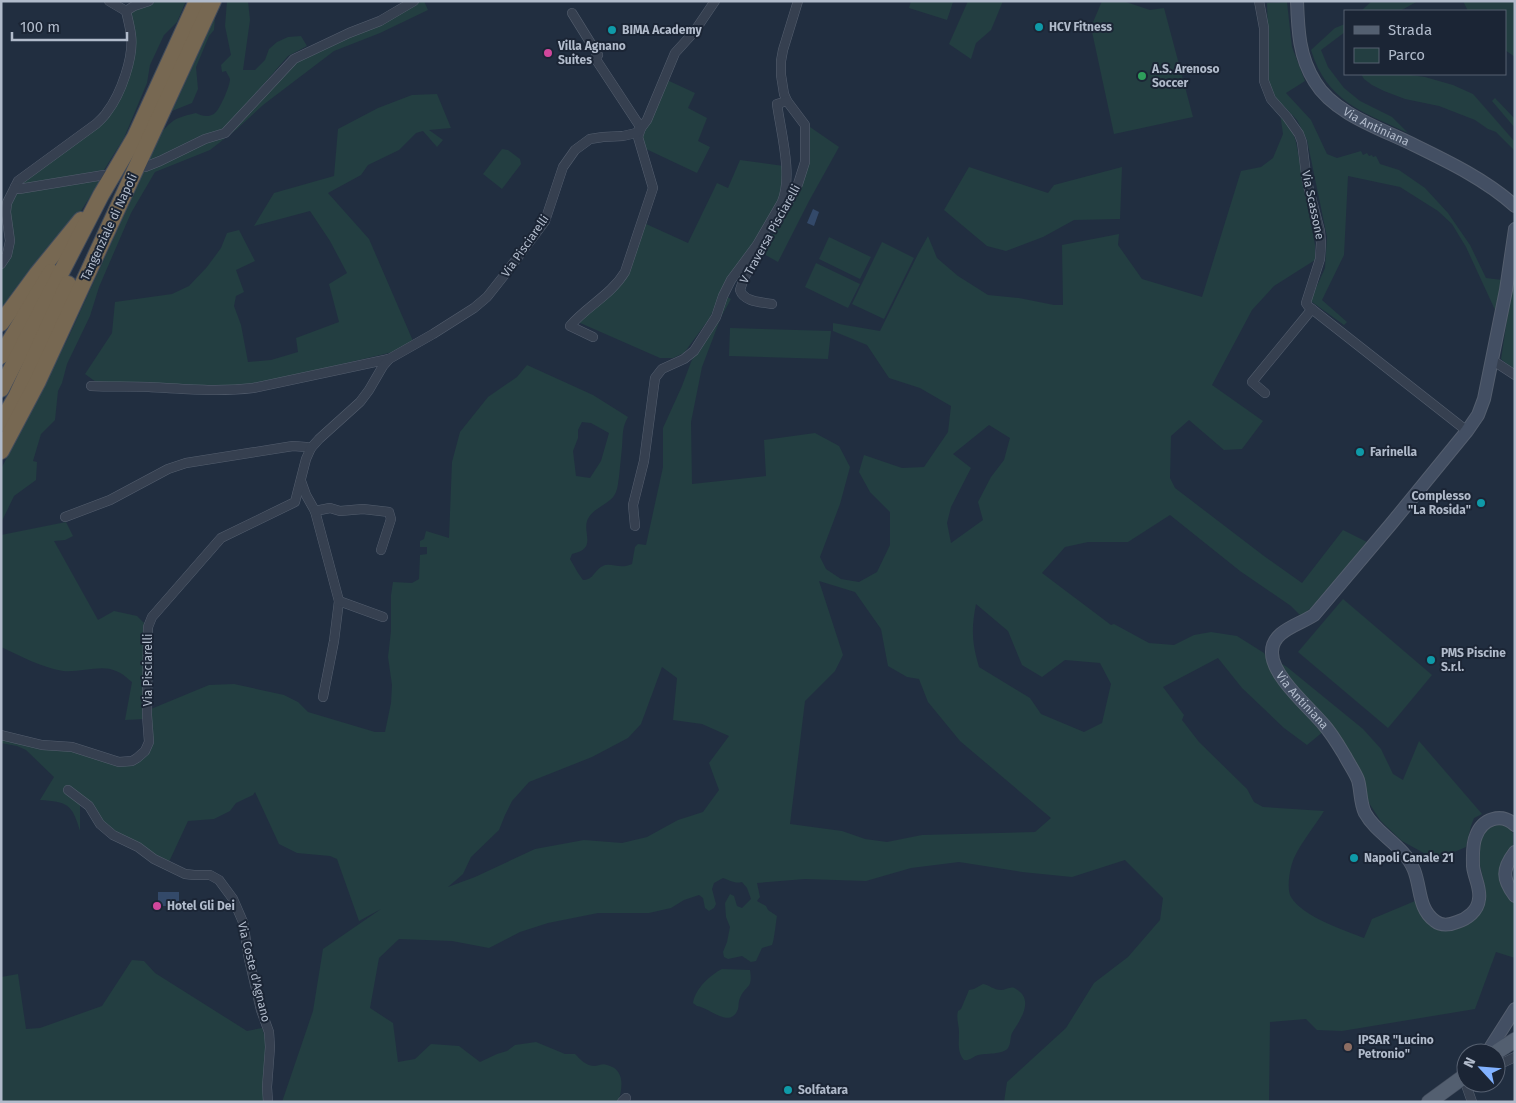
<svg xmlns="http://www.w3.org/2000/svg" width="1516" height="1103" viewBox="0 0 1516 1103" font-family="'Fira Sans',sans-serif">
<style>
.green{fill:#233e41;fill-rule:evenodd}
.water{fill:#334969}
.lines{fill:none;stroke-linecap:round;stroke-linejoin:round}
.street-casing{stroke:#545e6e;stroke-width:10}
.secondary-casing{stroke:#545e6e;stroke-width:14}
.primary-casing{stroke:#3f4959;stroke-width:16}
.highway-casing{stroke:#414b5b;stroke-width:18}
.street{stroke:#364050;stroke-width:9}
.secondary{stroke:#434f63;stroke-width:12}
.primary{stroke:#535f70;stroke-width:15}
.highway{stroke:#776852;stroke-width:16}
.culture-dot{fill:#0f9aa8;stroke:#1b2535;stroke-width:2}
.hotel-dot{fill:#d1479c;stroke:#1b2535;stroke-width:2}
.leisure-dot{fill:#2e9e5b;stroke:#1b2535;stroke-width:2}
.education-dot{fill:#8d6e63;stroke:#1b2535;stroke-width:2}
.labels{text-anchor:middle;stroke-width:4;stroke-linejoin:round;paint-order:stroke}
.poi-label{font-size:12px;font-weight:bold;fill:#b1bbcb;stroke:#1b2535;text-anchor:start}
.street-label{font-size:12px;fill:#b1bbcb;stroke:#1b2535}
</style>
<rect width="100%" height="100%" fill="#212e40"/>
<!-- green -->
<g class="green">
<polygon points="159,1 186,1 177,22 164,35 150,65 147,83 124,138 104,170 25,184 23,182 101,123 125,85 129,13 136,8"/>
<path d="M227,1H248L250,20L243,70H255L265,60L269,49L277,42L288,37L301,36L307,46L288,56L231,122L222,130L202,135L147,162C154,147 159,131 173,121C179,117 188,115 196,113C202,116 209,118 215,113C220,109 230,86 230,79C229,76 227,74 226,71L222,72L221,65L231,55L225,26Z"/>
<polygon points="422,1 424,1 428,10 380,33 334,51 263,105 237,129 210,150 155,172 131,213 99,287 90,316 67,364 62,383 58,391 55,420 41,434 33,461 37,462 36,480 14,496 1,523 1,469 69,336 145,169 155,168 227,133 290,65 401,13"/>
<polygon points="911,1 951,1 953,2 947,20 909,8"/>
<polygon points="968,1 1003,1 991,30 976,43 971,59 949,44"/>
<polygon points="1102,1 1123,1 1150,10 1164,8 1193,117 1114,134 1091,27"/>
<polygon points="1372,1 1418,1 1400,11 1361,11"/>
<polygon points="1463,1 1515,1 1515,57 1505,50 1505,11 1468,11"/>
<polygon points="1287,2 1292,47 1305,81 1286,93 1311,120 1327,154 1337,158 1361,151 1363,155 1367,153 1369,156 1372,155 1373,157 1376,156 1380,164 1399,170 1425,188 1448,213 1470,245 1486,278 1502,280 1496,312 1466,247 1452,224 1438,211 1400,187 1348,176 1344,255 1322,300 1347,322 1344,325 1312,302 1312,297 1325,268 1327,237 1307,140 1297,120 1276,98 1269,83 1267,3"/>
<polygon points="215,17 214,30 209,36 196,67 198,89 192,103 172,111"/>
<path d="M1345,24V32L1321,50L1328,67L1344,88L1360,101L1392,117L1408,133C1363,112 1327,102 1311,50L1335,28Z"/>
<polygon points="1361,74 1404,74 1425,77 1453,85 1473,94 1515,142 1515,151 1496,132 1488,129 1475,120 1439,106 1405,99 1384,91 1372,85 1364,79"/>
<polygon points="667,80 695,93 688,108 707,118 698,141 710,147 697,173 644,148 642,138"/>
<polygon points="437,94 451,128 429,130 443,140 437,147 423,131 416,133 399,150 368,165 361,175 328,193 369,239 413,341 393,352 249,386 212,389 96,382 85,374 112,333 115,302 172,294 189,286 207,267 221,248 227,233 239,230 255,261 236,270 244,292 236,296 234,306 241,325 248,362 271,360 298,352 296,338 339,322 329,284 347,273 330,241 310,211 254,226 274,193 334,176 338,129 378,108 412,95"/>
<polygon points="1495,98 1515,119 1515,128 1492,101"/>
<path d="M1280,113L1290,123L1296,142L1315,245V260L1274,286L1252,310L1212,385L1263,421L1242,449L1224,450L1189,420L1171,436L1170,478L1175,488L1264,556L1302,583L1343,530L1367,542L1311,608L1301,616L1291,606L1240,571L1170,515L1128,542H1088L1065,547L1042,573L1111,625L1114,624L1149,643L1174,645L1194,635L1211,632L1237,636L1264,653L1270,664L1324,731L1307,745L1284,728L1242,688L1218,658L1163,687L1184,715L1182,720L1199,742L1247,789L1254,802L1263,807L1324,811C1316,824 1301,843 1295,856C1290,865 1286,889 1291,897C1303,917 1344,930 1364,938L1372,919L1415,901L1424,918L1447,930L1484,902L1485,887L1479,861V843L1487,829L1494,823L1506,824L1513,833V846L1503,861L1505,891L1515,904V958L1496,952L1475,1009L1342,1031L1317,1030L1306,1019L1270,1022L1269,1102H1004L1007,1082L1066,1028L1094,983L1128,957L1160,920L1163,898L1125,860L1072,877L1022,872L959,862L911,868L866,881L805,879L757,883L760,897L757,901L766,906L768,910L777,916C776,921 774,942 772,945L762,948L756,961L751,962L742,956L728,959L724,957L723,952L727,942L730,927L726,917L725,903L730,894L734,896L737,906L742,908L751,899L747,888L742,882C734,884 730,880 723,878L714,883L712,889L716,904L714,908L709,911L705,908L703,898L699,895L684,900L671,908L649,913H598L548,923L520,932L489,948L452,941L399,939L379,958L370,1008L393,1023L398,1062L415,1059L431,1044L459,1046L480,1062L497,1054L507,1051L515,1045L536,1042L565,1054H575C581,1060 586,1066 595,1066C600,1065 603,1063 607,1065C625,1069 623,1088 618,1102H282L313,1011L323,949L381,909L359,921L337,859L330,856L297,853L279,844L255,792L253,795L236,803L230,811L214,819L188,821L168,864L140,844L117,834L80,799V831C72,803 67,802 40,800L54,777L26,750L17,746L1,743V737L74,750L116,764L147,754L151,709L209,685L234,684L284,695L298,702L308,712L375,732H385L391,703L392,685L388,657L391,631V595L393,582L412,583L419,579L420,555L427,554V547H420V541L424,539L426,531L449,538L452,462L460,432L488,397L517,377L527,365L593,395L628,417C622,427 623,435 622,447C621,457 620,467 619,477C618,482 618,487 616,492C611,505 592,507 587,521C583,534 597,549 572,554L570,559L578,573L583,580C594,580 594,570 603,566C611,562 620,570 632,564L635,547L638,544L646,545L663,467V428L682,386L691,362L726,296L731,299L721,317L702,367L691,422L692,484L766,476L764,440L815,433L839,446L850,467L840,504L820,557L826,569L841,579L859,582L877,572L890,545V512L870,492L859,472L864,455L902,468L924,467L948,432L951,406L920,388L889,378L867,345L833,331V323L880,331L918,254L928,236L937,258L958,276L988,295L1019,298L1054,305H1063L1062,245L1119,234L1118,245L1142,279L1202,297L1241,171L1261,167L1273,158L1283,134ZM582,422L591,423L609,433L601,461L590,478L576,476L573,451L578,438V430ZM989,425L1010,438L1004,460L991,477L978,502L983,520L951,543L947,523L951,507L971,468L953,454ZM819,581L855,592L881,629L888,666L907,677L919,679L928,702L960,741L1051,818L1035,832L922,835L887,842L865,839L842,831L790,824L805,701L835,671L843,655ZM976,604L1008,631L1022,665L1042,677L1065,660L1100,663L1111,684L1102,723L1084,732L1041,714L1030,698L979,667C972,643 971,629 976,604ZM662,667L677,678L673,720L702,724L729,736L709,763L719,790L703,812L678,820L647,837L622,843L584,840L535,849L475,877L448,887L463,874L471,857L499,830L505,815L512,801L529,782L592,757L628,738L641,724Z"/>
<polygon points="810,127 839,147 809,201 778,262 762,253 802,181"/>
<polygon points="502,149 508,150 520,159 521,164 502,189 483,174"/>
<polygon points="740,160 784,166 784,191 752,247 721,294 709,319 684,353 673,358 660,358 578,322 615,290 644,223 688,243 717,183 728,188"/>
<polygon points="969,167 1048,193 1054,185 1122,167 1120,219 1074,220 1043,237 1006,251 987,246 944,210"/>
<polygon points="101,180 75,220 1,316 1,270 5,266 13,242 8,212 13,190"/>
<polygon points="829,237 871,257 860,279 819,259"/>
<polygon points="882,242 914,258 884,319 852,304"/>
<polygon points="816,263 860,284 848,308 805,287"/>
<polygon points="1515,267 1515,371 1501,359"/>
<polygon points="730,328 831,331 828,359 729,356"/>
<path d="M66,522L73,536L65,540L54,541L98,620L114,611L137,616L144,623L143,654L145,719L125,720L132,682C127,678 122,673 116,671C101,664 80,673 63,671C40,667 21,656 1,647V535Z"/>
<polygon points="1343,599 1432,675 1388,728 1298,652"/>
<polygon points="1279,662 1287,667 1363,729 1381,749 1393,774 1403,780 1419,741 1482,814 1474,818 1471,826 1466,847 1440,858 1431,857 1402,841 1386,826 1380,820 1369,803 1361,776 1313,706 1285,673"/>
<polygon points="132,960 144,961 155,973 247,1031 262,1028 267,1043 265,1102 1,1102 1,977 18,974 26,1029 40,1028 102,1006"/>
<path d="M722,969L750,970C753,990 746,984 740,998C738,1002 739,1006 738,1009C730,1030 709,1007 697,1006L693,1003C695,989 710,975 722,969Z"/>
<path d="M983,984C989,985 994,990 1001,990C1006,990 1011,985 1016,989C1035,1000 1020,1020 1012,1033C1010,1037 1011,1044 1008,1048C1003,1055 985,1053 978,1055C972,1057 970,1061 964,1060C957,1052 959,1042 959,1032C959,1025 956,1018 958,1011L961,1009L969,990L974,989Z"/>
</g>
<!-- water -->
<g class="water">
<polygon points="813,209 819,212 814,226 807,223"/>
<rect x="158" y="892" width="21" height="14"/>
</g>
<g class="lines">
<defs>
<g id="street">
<polyline points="109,1 126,11"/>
<polyline points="1259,1 1264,28 1264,81 1271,99 1287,117 1299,134 1302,142 1307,182 1320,231 1321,243 1320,259 1306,303 1308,306 1467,431"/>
<path d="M572,13L598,55L595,58L641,128L638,137L653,188L625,272C611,295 587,306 570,326L593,337"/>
<polyline points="145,167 160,161 205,139 225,133 294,59 349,33 380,21 414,1"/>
<path d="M104,175L19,189L15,187L18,181L96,124C100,120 104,117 107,112C121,94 134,57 131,35C130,27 128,19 126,11L134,6L149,1"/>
<polyline points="784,209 798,184 805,162 805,125 787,101 784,94 781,75 781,61 783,50 798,1"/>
<path d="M765,242L744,278L740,290C744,302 761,302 772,304"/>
<polyline points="1,264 7,255 10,241 6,212 7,203 15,187"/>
<polyline points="1492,360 1515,375"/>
<path d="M91,386C110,387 130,386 149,387C184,389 218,392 253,388L389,359"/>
<polyline points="1265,393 1252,382 1312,309"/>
<polyline points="301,481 306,495 315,511 339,601 334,641 323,697"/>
<polyline points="315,511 330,508 340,511 363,509 389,512 391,519 381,550"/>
<polyline points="65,517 110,500 168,469 186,463 293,446 306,447 311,448"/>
<path d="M635,526L633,505L644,461L655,378L662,369L684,359L694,351L716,317L723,296L731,280L757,245L782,202C793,175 781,133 777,104L787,101"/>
<polyline points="339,601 383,617"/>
<polyline points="1,735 42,745 72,747 119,762 132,761 137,758 145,751 149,742 147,715 148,627 152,617 221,538 295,502 306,459 311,448 319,439 360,402 369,390 383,366 389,359 433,334 474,308 487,297 506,273 545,221 563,167 575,150 590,139 603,137 623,136 636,133 641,128 647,120 675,53 694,32 715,1"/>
<polyline points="68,790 89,806 100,824 113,835 138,847 154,859 185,874 194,875 210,875 219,880 233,899 243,922 249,959 261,1010 269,1032 270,1047 267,1087 268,1102"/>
<polyline points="1496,1066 1515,1057"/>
<polyline points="1463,1076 1472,1102"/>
<polyline points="622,1102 626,1098"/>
</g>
<g id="secondary">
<path id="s1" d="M1297,1C1298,30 1299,57 1315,82C1334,114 1382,129 1414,145C1449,162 1486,180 1515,206"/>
<path id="s2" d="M1515,229L1506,290L1484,399L1478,415L1467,431L1391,524L1314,615C1299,625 1271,631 1272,653C1272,676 1309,707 1324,725C1332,734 1339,746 1345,756C1349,764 1355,772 1358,780C1361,790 1360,803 1365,813C1377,835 1404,845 1414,870C1421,887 1418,909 1435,921C1441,926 1450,925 1457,922C1467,919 1478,911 1479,899C1481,888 1474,877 1473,866C1473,857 1472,844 1476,836C1482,819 1501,812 1515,825"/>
<path d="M1515,852C1502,869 1502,879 1515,896"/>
<polyline points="1487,1053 1515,1009"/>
</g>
<g id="primary">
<polyline points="1495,1053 1515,1040"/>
<polyline points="1429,1102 1466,1075"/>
</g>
<g id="highway">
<polyline points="1,323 37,274 81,220"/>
<polyline points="1,356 51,272"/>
<polyline points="1,389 101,195 135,137 197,1"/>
<polyline points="1,423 16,397 68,284"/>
<polyline points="1,451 38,381 213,1"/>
</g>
</defs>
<!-- street casing -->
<use href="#street" class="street-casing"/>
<!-- secondary casing -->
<use href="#secondary" class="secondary-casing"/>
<!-- primary casing -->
<use href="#primary" class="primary-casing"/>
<!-- highway casing -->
<use href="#highway" class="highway-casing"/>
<!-- street -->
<use href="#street" class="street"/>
<!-- secondary -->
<use href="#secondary" class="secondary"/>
<!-- primary -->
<use href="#primary" class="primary"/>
<!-- highway -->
<use href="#highway" class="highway"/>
</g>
<!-- markers -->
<g class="culture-dot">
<circle cx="1039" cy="27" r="5"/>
<circle cx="612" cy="30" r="5"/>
<circle cx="1360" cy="452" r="5"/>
<circle cx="1481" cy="503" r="5"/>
<circle cx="1431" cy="660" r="5"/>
<circle cx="1354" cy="858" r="5"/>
<circle cx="788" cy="1090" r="5"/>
</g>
<g class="hotel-dot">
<circle cx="548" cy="53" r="5"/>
<circle cx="157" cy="906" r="5"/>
</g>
<circle class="leisure-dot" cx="1142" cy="76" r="5"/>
<circle class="education-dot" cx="1348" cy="1047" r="5"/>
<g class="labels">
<!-- poi labels -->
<g class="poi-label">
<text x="1049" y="31">HCV Fitness</text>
<text x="622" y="34">BIMA Academy</text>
<text x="558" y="50">Villa Agnano<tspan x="558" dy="14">Suites</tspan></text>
<text x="1152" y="73">A.S. Arenoso<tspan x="1152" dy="14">Soccer</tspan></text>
<text x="1370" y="456">Farinella</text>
<text x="1471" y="500" text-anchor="end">Complesso<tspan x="1471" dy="14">"La Rosida"</tspan></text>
<text x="1441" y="657">PMS Piscine<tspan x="1441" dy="14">S.r.l.</tspan></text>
<text x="1364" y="862">Napoli Canale 21</text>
<text x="167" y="910">Hotel Gli Dei</text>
<text x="1358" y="1044">IPSAR "Lucino<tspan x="1358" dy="14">Petronio"</tspan></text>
<text x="798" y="1094">Solfatara</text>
</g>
<!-- street labels -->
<g class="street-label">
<text dy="4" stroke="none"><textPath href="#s1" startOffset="161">Via Antiniana</textPath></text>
<text transform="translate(1313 205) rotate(78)" y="4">Via Scassone</text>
<text transform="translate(109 227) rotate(-65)" y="4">Tangenziale di Napoli</text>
<text transform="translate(770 234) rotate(-61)" y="4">V Traversa Pisciarelli</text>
<text transform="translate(525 246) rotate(-55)" y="4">Via Pisciarelli</text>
<text transform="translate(148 670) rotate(-90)" y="4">Via Pisciarelli</text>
<text dy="4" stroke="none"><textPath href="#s2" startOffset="566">Via Antiniana</textPath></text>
<text transform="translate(254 972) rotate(76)" y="4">Via Coste d'Agnano</text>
</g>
</g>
<!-- border -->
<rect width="1516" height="1103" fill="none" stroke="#b1bbcb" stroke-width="5"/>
<!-- legend -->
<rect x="1344" y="10" width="162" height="65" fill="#1b2535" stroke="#576171"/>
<rect x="1354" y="26" width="25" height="8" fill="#535f70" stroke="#576171"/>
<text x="1388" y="35" font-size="15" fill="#b1bbcb">Strada</text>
<rect x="1354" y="48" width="25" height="15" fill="#233e41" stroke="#576171"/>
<text x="1388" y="60" font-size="15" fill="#b1bbcb">Parco</text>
<!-- north arrow -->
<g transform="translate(1481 1068) rotate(296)"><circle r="24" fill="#1b2535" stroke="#576171"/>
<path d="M0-4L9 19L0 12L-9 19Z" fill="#82b2ff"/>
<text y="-8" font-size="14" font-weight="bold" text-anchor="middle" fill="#b1bbcb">N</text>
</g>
<!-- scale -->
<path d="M12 32v8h115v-8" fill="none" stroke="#b1bbcb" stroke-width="2.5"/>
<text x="20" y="32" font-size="15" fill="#b1bbcb" stroke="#1b2535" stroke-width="4" paint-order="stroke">100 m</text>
</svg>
